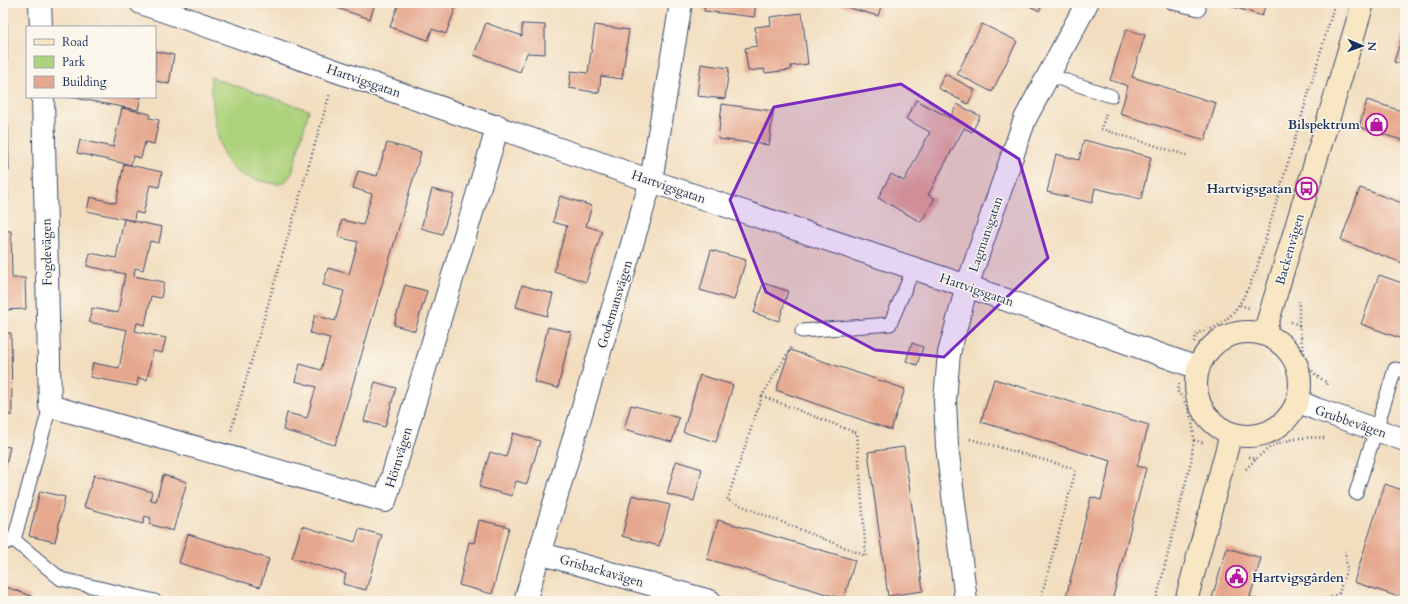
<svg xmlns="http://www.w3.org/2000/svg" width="1408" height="604" viewBox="0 0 1408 604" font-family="Cardo,serif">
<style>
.green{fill:#add27c;stroke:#64806d}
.building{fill:#e5a88e}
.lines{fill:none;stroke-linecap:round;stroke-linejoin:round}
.lane-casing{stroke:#3b496d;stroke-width:15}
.street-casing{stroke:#3b496d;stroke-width:24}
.secondary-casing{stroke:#3b496d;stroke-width:24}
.path{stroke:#3b496d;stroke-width:2.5;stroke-dasharray:1 3;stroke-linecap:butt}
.lane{stroke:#fff;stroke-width:13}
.street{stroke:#fff;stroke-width:22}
.secondary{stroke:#f9e7c3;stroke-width:22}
.marked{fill:#7b2cbf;fill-opacity:0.2;stroke:#7b2cbf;stroke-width:3;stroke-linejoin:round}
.labels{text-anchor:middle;stroke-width:3;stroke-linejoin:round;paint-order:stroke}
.street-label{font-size:13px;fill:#1b2f5e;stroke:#fbf7ec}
.poi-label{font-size:13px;font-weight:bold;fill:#1b2f5e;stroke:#fbf7ec;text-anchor:end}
</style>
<rect width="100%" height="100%" fill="#fbf7ec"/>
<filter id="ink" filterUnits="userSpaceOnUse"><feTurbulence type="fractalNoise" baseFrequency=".025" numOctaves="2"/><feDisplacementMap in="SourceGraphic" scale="8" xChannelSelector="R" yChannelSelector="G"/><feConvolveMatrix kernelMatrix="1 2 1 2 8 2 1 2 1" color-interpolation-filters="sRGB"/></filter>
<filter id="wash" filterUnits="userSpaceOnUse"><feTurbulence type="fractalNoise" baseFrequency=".012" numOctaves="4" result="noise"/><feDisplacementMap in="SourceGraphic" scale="16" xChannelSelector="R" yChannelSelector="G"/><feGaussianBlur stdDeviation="0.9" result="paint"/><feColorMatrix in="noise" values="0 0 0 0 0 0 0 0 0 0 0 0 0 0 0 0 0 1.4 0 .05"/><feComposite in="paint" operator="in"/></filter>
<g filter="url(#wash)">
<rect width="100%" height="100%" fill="#f2debf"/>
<!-- green -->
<path class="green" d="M210,77L309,110L292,173C284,186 280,185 266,182C257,180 240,176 232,168C215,150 213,102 210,77Z"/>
<g id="blocks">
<!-- building -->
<g class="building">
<polygon points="322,3 375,3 370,19"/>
<polygon points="399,3 457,3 446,34 432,29 428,40 390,27"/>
<polygon points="705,3 756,3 754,17 704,11"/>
<polygon points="832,3 882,3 878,16"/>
<polygon points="1024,3 1044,3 1039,11"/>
<polygon points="1221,3 1266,3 1262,16"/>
<polygon points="802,13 808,64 791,66 791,70 765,73 764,69 748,71 745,48 757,46 755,27 771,25 770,17"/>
<rect x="3" y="23" width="4" height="51"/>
<polygon points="486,23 522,36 522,24 545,25 545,54 527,53 520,72 474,55"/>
<polygon points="982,24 1017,41 992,92 957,74"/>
<polygon points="595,25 629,30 622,79 601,76 599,93 569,88 571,71 588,73"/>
<polygon points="1405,27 1405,65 1394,62"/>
<polygon points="1126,29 1145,35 1132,77 1216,103 1205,140 1120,114 1128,86 1110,80"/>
<polygon points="155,51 174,55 169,84 155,81"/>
<polygon points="701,64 729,68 725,99 697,96"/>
<polygon points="945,74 975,90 968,104 938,88"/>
<polygon points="70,97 141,97 138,110"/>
<polygon points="916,100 950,118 957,104 980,116 972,132 964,128 928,195 935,198 921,222 878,198 891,174 904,181 930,132 906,119"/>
<polygon points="1367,100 1405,112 1405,141 1359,127"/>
<polygon points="722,104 773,111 769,145 718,139"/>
<polygon points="122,108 150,114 149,118 159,120 154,144 145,142 141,158 133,156 131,165 77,153 80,140 113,147"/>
<polygon points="3,125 8,125 9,171 7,171 8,201 3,201"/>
<polygon points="1084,140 1151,157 1141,199 1095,188 1092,203 1047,192 1056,154 1079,160"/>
<polygon points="387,143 421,152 335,445 283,430 287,413 307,418 316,387 295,381 300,364 321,370 330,338 310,333 315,315 335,321 344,291 323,285 328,268 349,274 358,242 338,237 342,220 363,225 372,194 353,188 358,171 377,176"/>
<polygon points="124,164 162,172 159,187 150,185 143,214 135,212 134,221 87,211 90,197 116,203"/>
<polygon points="1360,188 1405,204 1405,264 1341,240"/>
<polygon points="432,189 454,195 442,234 421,228"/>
<polygon points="560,196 592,206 586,226 602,231 586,282 554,271 567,226 553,222"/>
<polygon points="124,219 162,227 159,243 150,241 143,270 135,268 134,276 164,282 161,298 151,296 145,325 137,323 135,331 166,338 162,353 153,351 147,380 138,378 137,386 90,377 93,363 119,368 127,330 89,322 92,308 118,313 125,274 87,266 90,253 116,258"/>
<polygon points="3,231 11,231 12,278 25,278 26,309 3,310"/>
<polygon points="711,250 746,260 734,300 700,290"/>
<polygon points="1379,275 1405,284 1405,340 1361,324"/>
<polygon points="763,283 788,291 779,321 754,313"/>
<polygon points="405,285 427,291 415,331 394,325"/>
<polygon points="522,285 553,294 547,316 516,307"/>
<polygon points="548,327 571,332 558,388 534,382"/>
<polygon points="3,333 11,333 12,415 3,415"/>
<polygon points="912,343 923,347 917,365 906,361"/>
<polygon points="790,350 905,389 891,430 776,390"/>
<polygon points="700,375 733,385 716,442 683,432"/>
<polygon points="994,379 1149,425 1137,466 1146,468 1112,601 1065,601 1091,497 1101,500 1111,461 981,422"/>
<polygon points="375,382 396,388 385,427 364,421"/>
<polygon points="631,405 679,418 672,442 624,429"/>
<polygon points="513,433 540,441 527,484 516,481 512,496 479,487 490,452 506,457"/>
<polygon points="3,446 10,447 4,473 3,473"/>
<polygon points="904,447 923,591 888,596 868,452"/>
<polygon points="676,461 702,469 694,501 667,494"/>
<polygon points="94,475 152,492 150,500 156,501 163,475 187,482 173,531 149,524 151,518 145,516 143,524 84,507"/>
<polygon points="1385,484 1405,491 1405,599 1354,582"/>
<polygon points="40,491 65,497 55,542 29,536"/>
<polygon points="632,495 670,505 659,546 622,536"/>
<polygon points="479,520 509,527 492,594 459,585 469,542 474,543"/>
<polygon points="718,520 855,560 844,599 707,559"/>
<polygon points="302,526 355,542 359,529 382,535 366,590 343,584 346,574 292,558"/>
<polygon points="188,534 269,559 260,587 179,563"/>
<polygon points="1227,548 1261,558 1250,597 1264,601 1211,601"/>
<polygon points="3,586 31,596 29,601 3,601"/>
</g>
</g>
</g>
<g filter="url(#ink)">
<use href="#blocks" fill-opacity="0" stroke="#3b496d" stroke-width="1"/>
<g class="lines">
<defs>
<g id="lane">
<polyline points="1173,3 1199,9"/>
<polyline points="1049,75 1111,96"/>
<polyline points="802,331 890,324 914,268"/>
<polyline points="50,406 14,540 61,579 155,601"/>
<polyline points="1356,493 1395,369 1405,371"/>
<polyline points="3,544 14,540"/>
</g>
<g id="street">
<polyline points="40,3 41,27"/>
<polyline points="141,3 651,181 967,286 1198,368"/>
<polyline points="43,97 50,406 385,501 498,126"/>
<polyline points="1298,401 1316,409 1405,440"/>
<polyline points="539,553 710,601"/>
<polyline points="525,601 651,181 681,3"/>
<polyline points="966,601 947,446 945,400 949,353 967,286 1025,119 1087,3"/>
</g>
<g id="secondary">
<circle cx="1248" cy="384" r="52"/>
<polyline points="1264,334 1363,3"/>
<polyline points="1186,601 1231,434"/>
</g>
</defs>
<!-- lane casing -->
<use href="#lane" class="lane-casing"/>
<!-- street casing -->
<use href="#street" class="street-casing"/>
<!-- secondary casing -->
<use href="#secondary" class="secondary-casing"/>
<!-- path -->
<g class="path">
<polyline points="1106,114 1101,129 1189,156"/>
<polyline points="1240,305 1249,308"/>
<polyline points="1291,322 1299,325 1299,301"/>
<path d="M1299,325C1302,341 1303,360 1314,373C1318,377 1323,380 1327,383L1325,387"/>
<path d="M1194,342L1197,333C1203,331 1209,330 1215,327C1237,316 1246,292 1256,271L1335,3"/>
<path d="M1179,384L1177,391C1190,406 1193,421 1194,440L1204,443"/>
<polyline points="762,396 727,500 866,556 857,433 762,396 792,346"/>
<polyline points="230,434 330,93"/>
<polyline points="970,439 1076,469 1040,601"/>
<path d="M1249,457L1256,459C1261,455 1265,450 1271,447C1285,439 1307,436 1324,438"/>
<polyline points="1246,469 1256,459"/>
<polyline points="1339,593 1339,601"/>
<polyline points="1156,601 1191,461 1194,440"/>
<polyline points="1324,601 1339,593 1347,568 1345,551"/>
</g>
<!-- lane -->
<use href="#lane" class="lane"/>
<!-- street -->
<use href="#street" class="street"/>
<!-- secondary -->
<use href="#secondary" class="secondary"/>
</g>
</g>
<!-- marked area -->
<path class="marked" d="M901,84L1019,159L1048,258L944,357L875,350L766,292L730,200L774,107Z"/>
<!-- icons -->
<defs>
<symbol id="shop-ring" viewBox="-11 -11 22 22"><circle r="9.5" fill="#fbf7ec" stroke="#b5179e" stroke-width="1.5"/><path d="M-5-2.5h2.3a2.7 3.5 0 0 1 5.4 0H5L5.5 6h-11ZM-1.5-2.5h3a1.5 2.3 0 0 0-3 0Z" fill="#b5179e"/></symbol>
<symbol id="bus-ring" viewBox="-11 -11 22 22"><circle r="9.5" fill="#fbf7ec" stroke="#b5179e" stroke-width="1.5"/><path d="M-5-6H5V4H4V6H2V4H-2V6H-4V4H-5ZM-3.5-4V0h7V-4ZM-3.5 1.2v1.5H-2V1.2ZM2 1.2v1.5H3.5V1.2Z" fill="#b5179e"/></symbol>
<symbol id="civic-ring" viewBox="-11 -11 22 22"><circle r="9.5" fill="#fbf7ec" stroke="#b5179e" stroke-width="1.5"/><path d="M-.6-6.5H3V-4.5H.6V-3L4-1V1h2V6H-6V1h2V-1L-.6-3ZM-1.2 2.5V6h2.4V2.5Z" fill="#b5179e"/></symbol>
</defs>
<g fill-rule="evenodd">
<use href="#shop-ring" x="1364" y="112" width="25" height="25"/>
<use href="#bus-ring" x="1294" y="176" width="25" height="25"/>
<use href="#civic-ring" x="1224" y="564" width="25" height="25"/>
</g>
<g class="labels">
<!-- street labels -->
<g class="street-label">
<text transform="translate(364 80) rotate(19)" y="5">Hartvigsgatan</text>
<text transform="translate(669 186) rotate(19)" y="5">Hartvigsgatan</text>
<text transform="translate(985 234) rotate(-71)" y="5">Lagmansgatan</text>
<text transform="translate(1289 249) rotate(-74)" y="5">Backenvägen</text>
<text transform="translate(46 252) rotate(-91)" y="5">Fogdevägen</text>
<text transform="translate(977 289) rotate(19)" y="5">Hartvigsgatan</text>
<text transform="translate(614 304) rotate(-73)" y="5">Godemansvägen</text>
<text transform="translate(1351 421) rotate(19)" y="5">Grubbevägen</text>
<text transform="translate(398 457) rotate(-73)" y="5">Hörnvägen</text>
<text transform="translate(602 570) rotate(16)" y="5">Grisbackavägen</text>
</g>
<!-- poi labels -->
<g class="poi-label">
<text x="1360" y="129">Bilspektrum</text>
<text x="1292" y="193">Hartvigsgatan</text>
<text x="1252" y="582" text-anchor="start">Hartvigsgården</text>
</g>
</g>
<!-- margin -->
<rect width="1408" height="604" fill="none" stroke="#fbf7ec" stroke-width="16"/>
<!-- legend -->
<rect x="26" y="26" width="130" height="72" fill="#fbf7ec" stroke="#a1a7b3"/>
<rect x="34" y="39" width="20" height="6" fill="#f9e7c3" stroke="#a1a7b3"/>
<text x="62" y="46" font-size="12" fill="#1b2f5e">Road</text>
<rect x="34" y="56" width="20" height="12" fill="#add27c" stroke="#a1a7b3"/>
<text x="62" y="66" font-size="12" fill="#1b2f5e">Park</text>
<rect x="34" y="76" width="20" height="12" fill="#e5a88e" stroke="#a1a7b3"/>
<text x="62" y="86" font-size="12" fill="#1b2f5e">Building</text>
<!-- north arrow -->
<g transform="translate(1362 46) rotate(92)" stroke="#fbf7ec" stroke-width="3" paint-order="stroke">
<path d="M0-3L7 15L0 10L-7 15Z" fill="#1b2f5e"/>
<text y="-6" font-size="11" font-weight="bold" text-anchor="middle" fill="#1b2f5e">N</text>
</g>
</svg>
